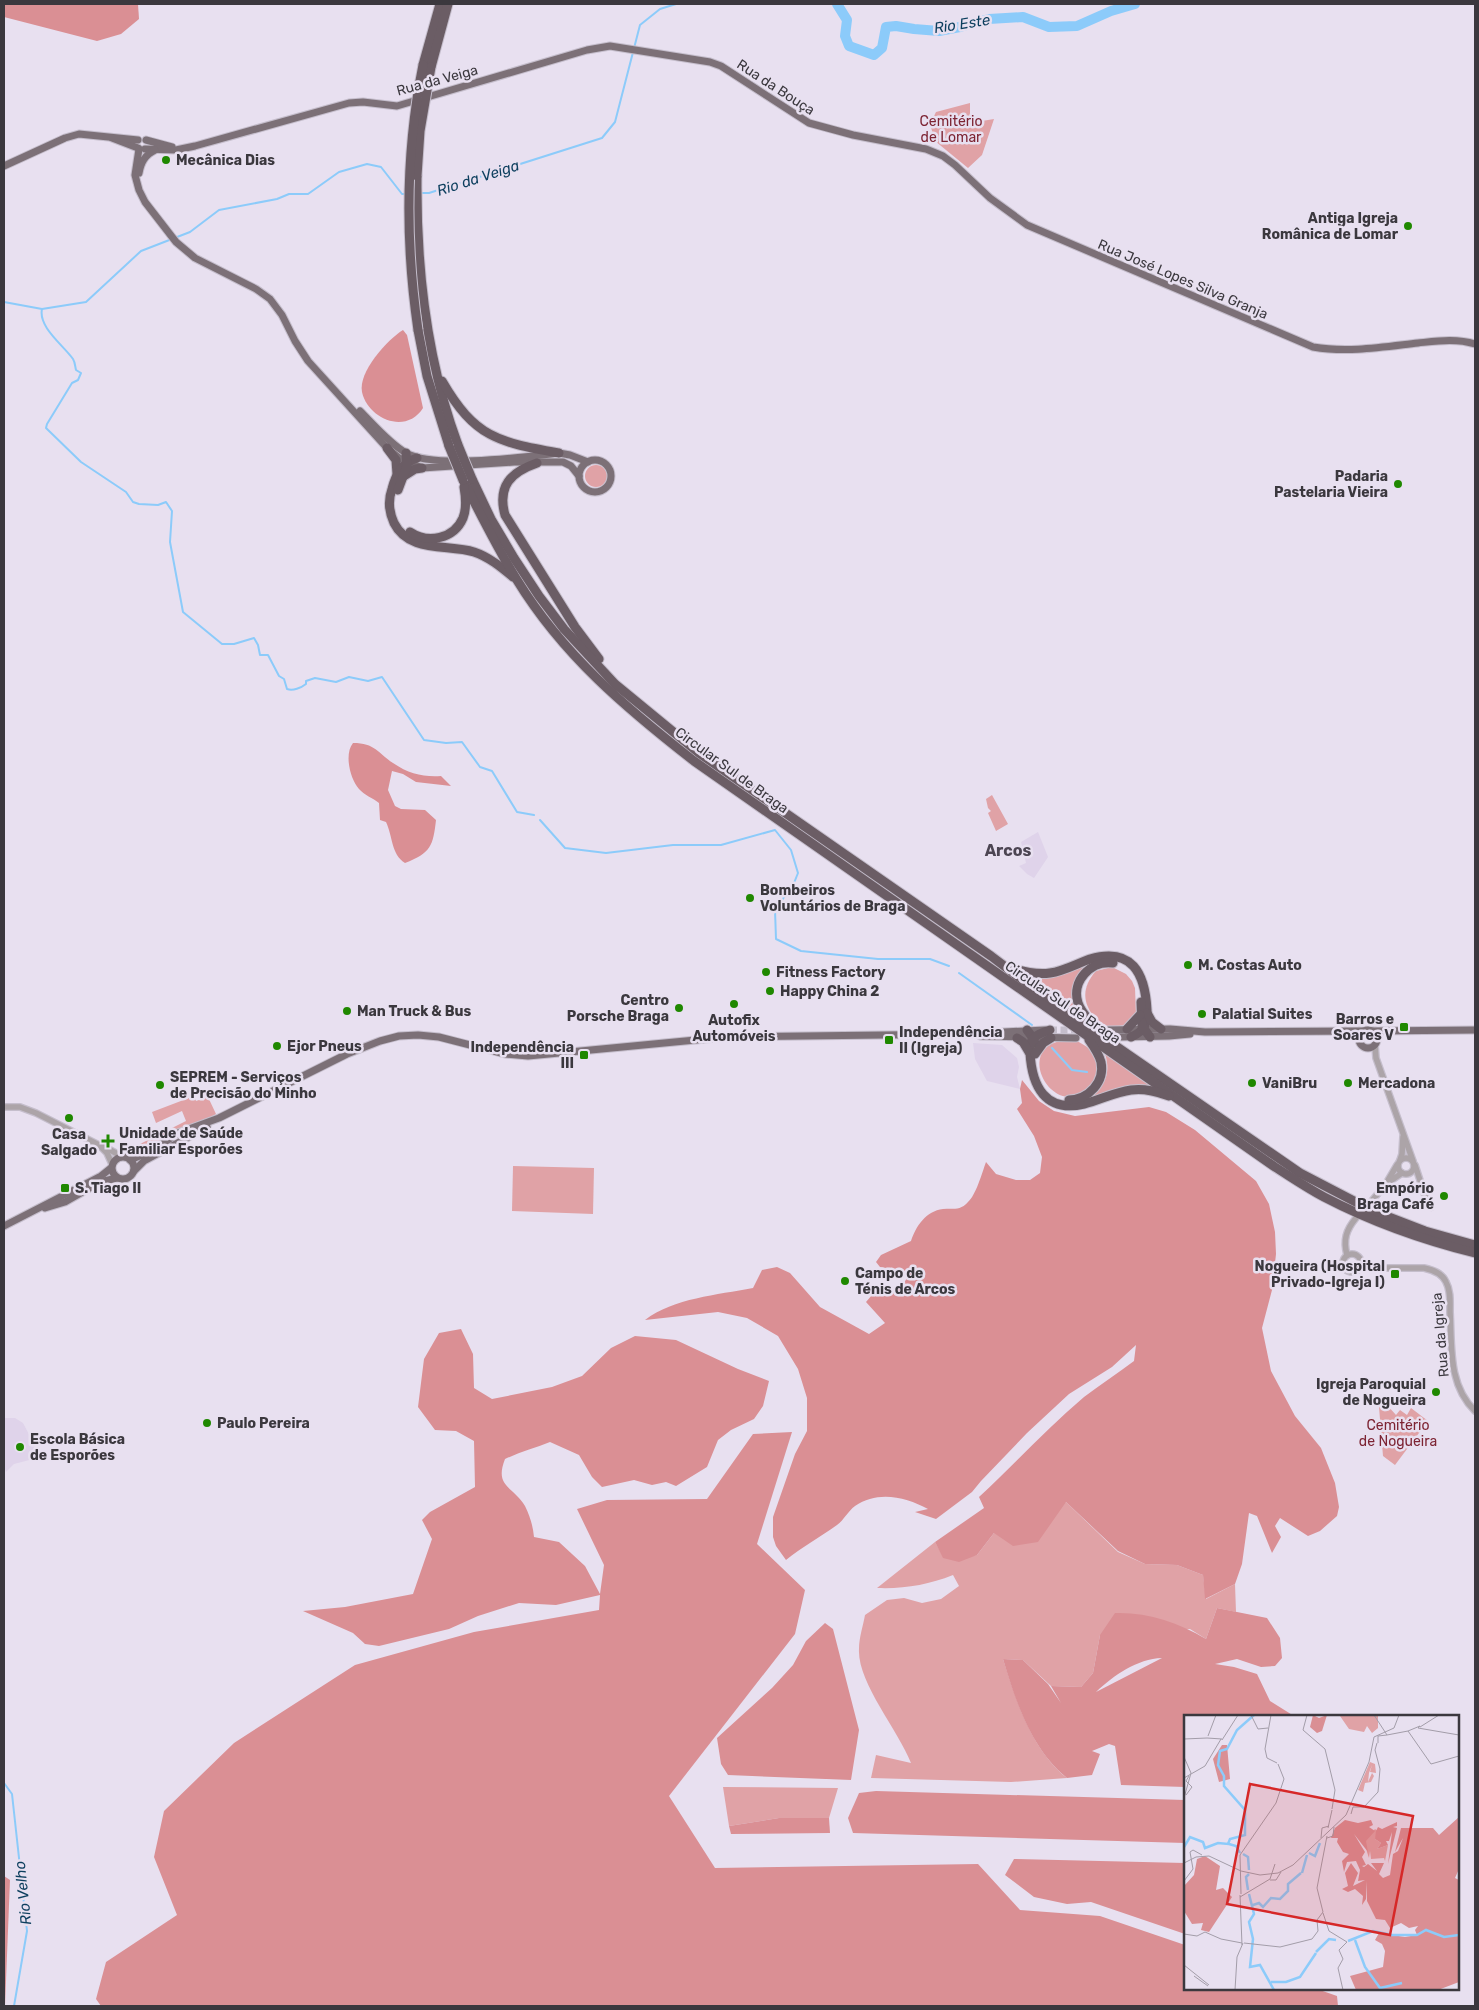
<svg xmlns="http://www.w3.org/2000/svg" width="1479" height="2010" viewBox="0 0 1479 2010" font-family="Rubik,sans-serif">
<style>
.built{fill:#dfd3ea}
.green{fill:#e0a2a6}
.forest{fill:#da8f94;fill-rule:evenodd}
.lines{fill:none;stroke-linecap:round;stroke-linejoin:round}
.stream{stroke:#8ccbfa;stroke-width:2}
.river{stroke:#8ccbfa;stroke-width:10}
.major-tunnel{stroke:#c5becc;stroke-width:7;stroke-dasharray:7 3.5;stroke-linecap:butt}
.minor-casing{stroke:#c5becc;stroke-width:8}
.major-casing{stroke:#c5becc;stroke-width:9}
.highway-casing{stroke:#c5becc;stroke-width:11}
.minor{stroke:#aca4a8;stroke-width:5.5}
.major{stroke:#7c7077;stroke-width:7}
.highway{stroke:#6b5d65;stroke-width:9}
.highway-bridge-casing{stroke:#c5becc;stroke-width:11;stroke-linecap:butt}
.highway-bridge{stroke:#6b5d65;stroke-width:9}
.poi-dot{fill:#1f8800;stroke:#e8e0f0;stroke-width:2}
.labels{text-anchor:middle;stroke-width:5;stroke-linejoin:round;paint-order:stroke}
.street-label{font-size:14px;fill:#3b383e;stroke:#e8e0f0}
.park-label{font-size:14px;fill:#7d2433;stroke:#e8e0f0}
.poi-label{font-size:14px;font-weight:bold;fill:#3b383e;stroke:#e8e0f0;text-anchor:start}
.water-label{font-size:15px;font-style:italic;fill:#0d3f5e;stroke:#e8e0f0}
.quarter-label{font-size:16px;font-weight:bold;fill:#4c4552;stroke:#e8e0f0}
.inset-river{fill:none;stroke:#8ccbfa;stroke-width:2.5}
.inset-road{fill:none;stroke:#a39da9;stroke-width:1}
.view{fill:#d62828;fill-opacity:0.15;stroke:#d62828;stroke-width:2.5}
.inset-edge{fill:none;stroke:#3b383e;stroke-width:2.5}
</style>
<rect width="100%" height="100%" fill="#e8e0f0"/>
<!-- built -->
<g class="built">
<polygon points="1038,832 1048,857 1034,878 1027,874 1019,866 1026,863 1021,842"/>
<polygon points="973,1043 1002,1045 1017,1058 1019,1067 1017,1077 1020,1089 987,1081 975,1059"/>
<polygon points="4,1418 15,1418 23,1423 41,1457 14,1464 6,1472 4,1466"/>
</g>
<!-- green -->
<g class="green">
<polygon points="970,103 970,123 994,119 982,155 968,168 935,141 930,124 936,112"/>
<circle cx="596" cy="476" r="11"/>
<polygon points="992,795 1008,824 996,831 988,813 991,811 988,808 986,799"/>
<path d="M1089,964C1072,981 1068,992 1079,1015L1027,977H1055Z"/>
<path d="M1112,967L1126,974L1132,981L1135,988L1136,1013L1126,1025L1106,1028C1085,1012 1077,992 1096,971Z"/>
<path d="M1077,1041C1102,1054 1100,1064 1093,1087C1086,1090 1078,1096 1071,1097C1044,1098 1025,1054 1054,1043C1061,1040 1070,1041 1077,1041Z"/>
<path d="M1105,1054L1153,1088L1085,1100C1103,1090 1112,1075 1105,1054Z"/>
<polygon points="194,1096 196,1101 208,1097 216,1114 198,1124 174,1131 151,1148 136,1154 128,1152 128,1150 186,1121 182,1111 156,1123 152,1112"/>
<polygon points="513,1166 594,1168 593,1214 512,1211"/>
<polygon points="1378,1395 1396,1415 1400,1410 1407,1415 1411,1408 1428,1421 1395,1465 1383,1456"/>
<path d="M1066,1502L1118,1552L1145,1564L1177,1565L1203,1575L1206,1599L1235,1584L1236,1612L1217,1608L1206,1639L1190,1629L1100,1635L1093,1673L1081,1687L1051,1686L1023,1660L1003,1659C1017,1702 1031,1749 1067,1778L1011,1782L871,1778L876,1755L911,1763C898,1730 857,1682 859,1649C859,1638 863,1626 865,1615L887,1600L904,1598L922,1603L941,1599L959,1586L953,1575C928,1585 904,1589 877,1588L935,1542L944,1558L977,1555L994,1533Z"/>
<polygon points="723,1787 838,1788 829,1818 779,1818 729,1826"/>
</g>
<!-- forest -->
<g class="forest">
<polygon points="4,4 138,4 139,19 121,34 97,41 4,17"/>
<path d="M403,330L407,335L423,408C406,435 368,419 362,392C358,372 387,340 403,330Z"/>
<path d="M353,743C375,743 378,753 393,763C409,774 423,777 441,776L451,786L416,782L403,774L392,771L388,790L395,806L401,809L425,810L436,820C433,846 431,853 405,863C391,854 393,837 386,822L380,820L379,803C373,798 364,795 359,789C350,779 344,754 353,743Z"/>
<path d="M1022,1080L1039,1101L1054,1111L1075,1116L1149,1107L1166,1112L1195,1130L1256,1181L1269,1204L1275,1232L1276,1254L1272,1290L1262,1328L1271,1371L1295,1416L1321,1448L1335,1483L1339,1507L1337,1516L1320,1531L1308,1536L1280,1518L1275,1526L1281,1537L1272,1553L1257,1516L1249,1513L1242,1564L1235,1584L1205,1599L1203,1575L1177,1565L1145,1564L1118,1551L1066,1502L1038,1542L1013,1546L994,1533L977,1555L959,1562L943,1558L935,1542L984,1508L979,1497C1015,1464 1047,1428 1084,1397C1100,1385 1118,1373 1134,1361L1136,1345L1112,1367L1069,1394L1027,1433L981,1481L972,1492L936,1519L915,1512L928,1509C906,1497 878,1490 855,1506C848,1511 844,1520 837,1525C820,1537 802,1547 786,1560L776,1546L773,1537V1517L795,1454L807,1431V1398L798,1369L778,1336L747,1318L718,1312L645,1320C674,1298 717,1295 753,1288L762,1270L777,1267L790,1273L820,1307L869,1334L885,1323L866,1302L872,1295L902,1287L910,1272L880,1267L876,1262L881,1255L911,1241C916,1226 926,1211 943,1209C954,1208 960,1211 968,1202C976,1195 982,1173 986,1162L996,1174L1016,1180H1030L1040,1173L1042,1157L1034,1136L1017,1109L1022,1103L1020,1089Z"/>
<path d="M461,1329L473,1354L474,1388L492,1399L552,1387L582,1376L611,1348L635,1336L676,1340L738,1369L769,1381L763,1406L754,1419L731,1430L718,1440L707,1467L676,1486L666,1482L652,1485L634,1480L602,1487L592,1477L579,1455L550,1442C535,1448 520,1452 505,1459C494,1487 513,1486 525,1506C530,1516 533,1526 534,1537L559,1542L585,1566L600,1594L604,1565L577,1509L607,1500L707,1499L753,1434L792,1432L757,1544L805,1590L795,1634L669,1796L715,1868L978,1864L1020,1910L1100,1916L1185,1945V1989H1317L1337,1996L1338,2006H101L96,1999L106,1962L177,1915L154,1857L164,1811L234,1743L355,1665L474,1632L599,1610L600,1595L556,1605L519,1603L478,1616L449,1629L379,1646L365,1644L353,1633L303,1611L345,1607L413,1594L432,1539L422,1520L430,1512L475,1487L474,1441L456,1431L435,1430L418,1407L424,1359L439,1333Z"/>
<path d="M1217,1608L1267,1618L1280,1638L1282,1658L1275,1666L1261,1667L1237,1659L1215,1664L1234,1667L1257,1674L1270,1701L1294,1716H1185V1787L1121,1785L1115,1746L1109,1744L1092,1751L1100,1754L1092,1775L1067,1778C1031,1749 1016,1702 1003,1659L1023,1660L1048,1684L1061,1703L1051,1686L1081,1687L1093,1673L1100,1635L1115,1613C1147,1612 1178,1622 1206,1639ZM1162,1658L1096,1692C1114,1675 1137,1659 1162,1658Z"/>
<polygon points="825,1623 833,1629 859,1730 851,1780 728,1775 721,1764 717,1738 772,1688 793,1665 806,1641"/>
<polygon points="876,1791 1185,1800 1185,1843 853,1833 848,1818 859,1793"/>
<polygon points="779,1818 829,1818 830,1833 731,1834 729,1826"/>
<polygon points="1014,1859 1185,1863 1185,1934 1091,1902 1067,1904 1034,1897 1005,1875"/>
<polygon points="4,1876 10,1880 5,2006 4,2006"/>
</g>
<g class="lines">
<!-- stream -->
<g class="stream">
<polyline points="419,193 429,193 602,138 615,122 640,25 660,9 676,4"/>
<polyline points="4,302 42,309 86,302 141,251 190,232 219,210 277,199 289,194 308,194 339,172 367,164 381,167 402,194 407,194"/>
<path d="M42,309C38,327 63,345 73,359C75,362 75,366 76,370L81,373L78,380L72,383L47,424L46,428L81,462L126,492L133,502L139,504L158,505L166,502L172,511L170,542L183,612L222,644H234L254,638L258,645L260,655H268L279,676L284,679L287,689C293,691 301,688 306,684V681L315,678L336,682L349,677L368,681L382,677L424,740L446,743L462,742L480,767L492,771L517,812L534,815"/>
<polyline points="540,820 565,848 606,853 673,845 721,845 775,830 791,850 798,873 794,883 775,910 776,939 801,951 878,959 930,959 949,966"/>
<polyline points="959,973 1032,1025"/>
<polyline points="1052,1048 1072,1070 1087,1072"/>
<polyline points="4,1783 12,1794 27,1931 14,2006"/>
</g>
<!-- river -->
<polyline class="river" points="837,4 847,20 845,36 849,46 874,55 882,48 886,27 896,26 914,29 939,31 960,27 989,19 1023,17 1049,27 1077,26 1111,11 1135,4"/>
<!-- major-tunnel -->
<polyline class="major-tunnel" points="1050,1030 1079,1030"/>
<defs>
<g id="minor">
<polyline points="1375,1045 1376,1058 1413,1161"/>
<polyline points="4,1107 20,1107 36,1113 99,1145 107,1153 112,1164"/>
<polyline points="103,1146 123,1157"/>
<circle cx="1406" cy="1166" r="8"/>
<polyline points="1400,1160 1402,1154 1403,1137"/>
<polyline points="1415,1165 1428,1205 1431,1207"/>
<polyline points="1387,1182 1397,1165"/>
<polyline points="1370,1203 1386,1184 1402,1173"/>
<circle cx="1352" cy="1263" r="9"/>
<path d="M1347,1255C1343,1240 1346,1230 1356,1218"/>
<path d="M1361,1265L1375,1268H1424C1433,1270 1442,1273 1446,1282C1451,1291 1450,1302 1450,1312C1452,1347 1448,1385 1475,1411"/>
</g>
<g id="major">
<polyline points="112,138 138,148"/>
<polyline points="146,140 172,147"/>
<polyline points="139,149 135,175 139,190 145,202 176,242 195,258 256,289 270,299 282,315 295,341 308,361 387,448 399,458 422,468 514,462 563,462 571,466 579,476"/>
<path d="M145,149L176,150L195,146L349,103L363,102L397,106L587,50L610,46L710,62L721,66L809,123L853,135L926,149L943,156L955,165L990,198L1027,225L1313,347C1348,353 1383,347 1418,343C1437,341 1456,338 1475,344"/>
<polyline points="4,166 65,138 79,134 138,140"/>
<path d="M139,173C141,162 145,155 155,150"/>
<path d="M360,411C374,425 389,443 406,453C434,469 524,457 559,453L570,455L588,462"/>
<circle cx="595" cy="476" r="16"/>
<circle cx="1368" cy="1039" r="9"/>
<polyline points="1108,1030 1170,1029 1205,1032 1363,1031"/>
<polyline points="1373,1031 1475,1030"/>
<polyline points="980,1036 1076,1038"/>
<polyline points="1119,1037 1169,1036 1190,1034"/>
<circle cx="123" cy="1168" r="11"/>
<polyline points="130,1160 154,1150 178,1133 219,1118 347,1054 380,1041 399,1036 418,1035 439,1037 505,1054 528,1056 727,1037 965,1034 1045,1030"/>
<polyline points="134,1171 144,1161 207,1127"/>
<polyline points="45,1208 65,1202 100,1182 117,1178"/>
<polyline points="4,1226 101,1176 111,1168"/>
</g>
<g id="highway">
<polyline points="423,65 440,4"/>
<polyline points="431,67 448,4"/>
<path d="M417,176C416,268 426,359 458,445"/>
<polyline points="418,330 427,376 449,446"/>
<path d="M442,381C475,438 498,442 559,453"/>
<polyline points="387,448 396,460 397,474"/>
<path d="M417,458C402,463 396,474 392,489C388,500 389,512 394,523C409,553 447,544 474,552C489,557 501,567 513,577"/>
<path d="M537,463C511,472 497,486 505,515L575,627L599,659"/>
<polyline points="404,476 415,469 422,468"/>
<polyline points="472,479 491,519 514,558 539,596 564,629 615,684 699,753 991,956 1049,1000 1300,1173 1373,1211 1425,1231 1475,1245"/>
<path d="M463,480C480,513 497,548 517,580C563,655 626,708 694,761L1275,1167C1291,1177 1307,1188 1324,1197C1372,1222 1423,1240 1475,1253"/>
<polyline points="398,490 407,466 406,453"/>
<path d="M410,532C428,544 454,539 463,518C467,508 466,498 464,487"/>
<path d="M1011,968C1024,972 1037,975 1050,973C1064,971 1076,964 1090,959C1132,947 1145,973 1147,1010C1147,1024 1145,1031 1131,1037"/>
<polyline points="1141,1002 1142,1026 1150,1037"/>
<polyline points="1147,1013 1152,1022 1161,1029"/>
<path d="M1094,1026C1088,1019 1081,1012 1078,1003C1071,981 1091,960 1113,963"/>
<polyline points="1127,1029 1140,1015"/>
<polyline points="1027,1030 1033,1038 1035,1043"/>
<path d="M1050,1030C1037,1034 1028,1038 1030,1053C1032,1086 1045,1113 1084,1104C1100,1100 1115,1092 1131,1090C1145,1088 1157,1092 1169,1096"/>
<polyline points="1017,1038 1023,1042 1029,1052"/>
<polyline points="1035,1054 1043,1043 1051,1038"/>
<path d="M1069,1100C1089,1099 1105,1082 1101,1062C1099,1054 1094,1047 1089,1040"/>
</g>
</defs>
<!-- minor casing -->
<use href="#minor" class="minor-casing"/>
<!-- major casing -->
<use href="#major" class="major-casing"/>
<!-- highway casing -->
<use href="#highway" class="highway-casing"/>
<!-- minor -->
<use href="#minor" class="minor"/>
<!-- major -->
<use href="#major" class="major"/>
<!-- highway -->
<use href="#highway" class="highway"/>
<defs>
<g id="highway-bridge">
<polyline points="417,176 420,131 431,67"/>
<path d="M418,330C405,241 405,154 423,65"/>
<polyline points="458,445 472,479"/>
<polyline points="449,446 463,480"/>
</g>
</defs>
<!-- highway-bridge casing -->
<use href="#highway-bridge" class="highway-bridge-casing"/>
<!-- highway-bridge -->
<use href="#highway-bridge" class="highway-bridge"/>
</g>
<!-- markers -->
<g class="poi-dot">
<circle cx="166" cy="160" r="5"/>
<circle cx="1408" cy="226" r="5"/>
<circle cx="1398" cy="484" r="5"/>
<circle cx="750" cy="898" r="5"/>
<circle cx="1188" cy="965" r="5"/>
<circle cx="766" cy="972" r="5"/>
<circle cx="770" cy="991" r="5"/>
<circle cx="734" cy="1004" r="5"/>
<circle cx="679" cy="1008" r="5"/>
<circle cx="347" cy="1011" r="5"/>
<circle cx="1202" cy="1014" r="5"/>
<rect x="1399" y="1022" width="10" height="10" rx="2.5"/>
<rect x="884" y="1035" width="10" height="10" rx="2.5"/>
<circle cx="277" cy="1046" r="5"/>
<rect x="579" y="1050" width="10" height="10" rx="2.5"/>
<circle cx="1252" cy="1083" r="5"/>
<circle cx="1348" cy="1083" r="5"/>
<circle cx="160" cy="1085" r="5"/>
<circle cx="69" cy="1118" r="5"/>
<path d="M105.5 1133.5h5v5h5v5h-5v5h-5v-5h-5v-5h5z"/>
<rect x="60" y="1183" width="10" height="10" rx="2.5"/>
<circle cx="1444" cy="1196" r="5"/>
<rect x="1390" y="1269" width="10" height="10" rx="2.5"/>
<circle cx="845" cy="1281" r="5"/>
<circle cx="1436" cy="1392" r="5"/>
<circle cx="207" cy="1423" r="5"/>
<circle cx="20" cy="1447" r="5"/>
</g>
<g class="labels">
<!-- street labels -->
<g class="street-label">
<text transform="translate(437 80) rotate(-15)" y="5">Rua da Veiga</text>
<text transform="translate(776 87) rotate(33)" y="5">Rua da Bouça</text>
<text transform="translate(1183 279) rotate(23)" y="5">Rua José Lopes Silva Granja</text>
<text transform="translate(732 770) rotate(36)" y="5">Circular Sul de Braga</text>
<text transform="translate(1063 1002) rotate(34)" y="5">Circular Sul de Braga</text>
<text transform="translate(1440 1335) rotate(-95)" y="5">Rua da Igreja</text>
</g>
<!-- park labels -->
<g class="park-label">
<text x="951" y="126">Cemitério<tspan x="951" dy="16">de Lomar</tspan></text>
<text x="1398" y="1430">Cemitério<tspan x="1398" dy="16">de Nogueira</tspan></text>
</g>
<!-- poi labels -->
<g class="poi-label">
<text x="176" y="165">Mecânica Dias</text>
<text x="1398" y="223" text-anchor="end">Antiga Igreja<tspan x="1398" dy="16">Românica de Lomar</tspan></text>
<text x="1388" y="481" text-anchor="end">Padaria<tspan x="1388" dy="16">Pastelaria Vieira</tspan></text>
<text x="760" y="895">Bombeiros<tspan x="760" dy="16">Voluntários de Braga</tspan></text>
<text x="1198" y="970">M. Costas Auto</text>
<text x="776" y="977">Fitness Factory</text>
<text x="780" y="996">Happy China 2</text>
<text x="669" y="1005" text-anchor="end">Centro<tspan x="669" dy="16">Porsche Braga</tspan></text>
<text x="357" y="1016">Man Truck &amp; Bus</text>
<text x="1212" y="1019">Palatial Suites</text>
<text x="1394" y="1024" text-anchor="end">Barros e<tspan x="1394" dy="16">Soares V</tspan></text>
<text x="734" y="1025" text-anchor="middle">Autofix<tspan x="734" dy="16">Automóveis</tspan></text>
<text x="899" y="1037">Independência<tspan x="899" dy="16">II (Igreja)</tspan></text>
<text x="287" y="1051">Ejor Pneus</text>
<text x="574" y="1052" text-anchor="end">Independência<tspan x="574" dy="16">III</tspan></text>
<text x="170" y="1082">SEPREM - Serviços<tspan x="170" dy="16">de Precisão do Minho</tspan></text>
<text x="1262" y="1088">VaniBru</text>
<text x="1358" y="1088">Mercadona</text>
<text x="119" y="1138">Unidade de Saúde<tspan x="119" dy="16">Familiar Esporões</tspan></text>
<text x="69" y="1139" text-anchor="middle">Casa<tspan x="69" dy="16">Salgado</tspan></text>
<text x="75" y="1193">S. Tiago II</text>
<text x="1434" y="1193" text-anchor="end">Empório<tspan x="1434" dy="16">Braga Café</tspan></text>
<text x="1385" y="1271" text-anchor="end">Nogueira (Hospital<tspan x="1385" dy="16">Privado-Igreja I)</tspan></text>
<text x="855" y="1278">Campo de<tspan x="855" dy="16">Ténis de Arcos</tspan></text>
<text x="1426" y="1389" text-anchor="end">Igreja Paroquial<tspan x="1426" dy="16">de Nogueira</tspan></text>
<text x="217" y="1428">Paulo Pereira</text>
<text x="30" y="1444">Escola Básica<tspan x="30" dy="16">de Esporões</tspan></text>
</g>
<!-- water labels -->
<g class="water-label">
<text transform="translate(962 24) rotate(-9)" y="5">Rio Este</text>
<text transform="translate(478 178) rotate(-18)" y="5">Rio da Veiga</text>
<text transform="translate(23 1893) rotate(-96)" y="5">Rio Velho</text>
</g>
<!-- quarter labels -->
<g class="quarter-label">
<text x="1008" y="856">Arcos</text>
</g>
</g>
<!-- overview -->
<g transform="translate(1184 1715)">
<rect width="275" height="275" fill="#e8e0f0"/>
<path d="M194,0V13L188,18L183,11L180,17L165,14L156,1ZM186,47L191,49L192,58L186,57L188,50L182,66L185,58L184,67L188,58L190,61L187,67L181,68L179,77L174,75ZM191,114L195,117L191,124L197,128L193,134L204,130L201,146L200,143L187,144L186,136L185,143L183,137L181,126Z" fill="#e0a2a6"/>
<path d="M129,0L135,3L143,0L138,16L133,18L126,12ZM38,30H43L46,64L35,67L29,44ZM275,102V154L271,163L275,165V267L254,275H172L166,261L199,252L201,236L198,229L191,225L195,218L221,222L233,220L231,215L234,211L225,213L217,208L206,213L201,205L192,204L183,186V166L182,184L178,190L179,181L171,174L164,177L158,174L164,171L161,158L167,148L174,158L169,171L181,165L174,166L176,155L172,146L163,147L160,157L158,146L165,139L159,137L153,127L154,123H147L151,113L161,105L174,108L187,105L189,110L185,112L191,116L182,126L184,137L170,119L181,137L178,142L182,150L178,151L180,152L184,149L193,156L187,148H200L195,159L199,163L206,160L209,139L214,136L219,123L211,137L217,113H249L255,120ZM213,107V111L209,112L213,113L204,149L208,117L205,126H202L204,130L193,134L197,128L191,124L192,116L194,112L198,114ZM21,141L36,151L32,175L39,173L48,182L25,217L17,215L19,208L8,209L0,196V171L10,160L13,144Z" fill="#da8f94"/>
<path class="inset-river" d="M45,129L52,131L56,138M0,132L6,122L19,127L21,133L34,128L44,129L46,124L61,120V95L40,71V61L34,50L36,36L43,34L53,15L70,0M125,138L131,141L136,128M59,139L64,142L65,155M118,158L123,140M64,175L62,162L65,159M65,179L70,199L65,207L69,224L66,252L76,250L90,275M69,190L75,188L79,192L87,183L96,184L104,176V169L117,158M171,225L181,252L196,273L218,268M164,226L189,216L208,220H233L242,215L260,222L275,220M132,237L145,224L152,225M87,267H102L116,262L132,238"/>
<path class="inset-road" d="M67,0L74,14L84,13M87,0L81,34L83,43L93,48M190,0L203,20L224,16L247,49L275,41M236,12L255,0M234,13L275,20M119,15L141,34L151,75L148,94M119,15L123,0M224,16L236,11L234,13M24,21L32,0M23,23L38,24M0,24L23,23M38,25L54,0M194,28V21L203,20M0,42L7,58L0,83M0,63L21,51L37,24M2,80L8,72L2,66L5,61M167,99L169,92H180L194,77L196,54L191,35L193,28M144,113L148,95M137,123L138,113L145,111M143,123L149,121L150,112M0,148L12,142L25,141L57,156L76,160L94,158L109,150L162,100L185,47L190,22L210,13L215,0M86,165H92L97,157M0,166L9,154L6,137L9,135L18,140M57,179L56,140L92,88L100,64L94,49M56,180L58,230M56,182L86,164L91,149M139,197L133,173L143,121M139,198L145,216L163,227L155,235L159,244L154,253L159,275M0,219L13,221L21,217L37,224L58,228M60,228L96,232L128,224L134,216L133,205L139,197M0,250L25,270M10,261L24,271M51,275L53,242L59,228"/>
<path class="view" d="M66,69L229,101L206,220L43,189Z"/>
<rect width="275" height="275" class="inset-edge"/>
</g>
<!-- border -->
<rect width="1479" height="2010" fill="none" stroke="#3b383e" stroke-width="10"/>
</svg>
